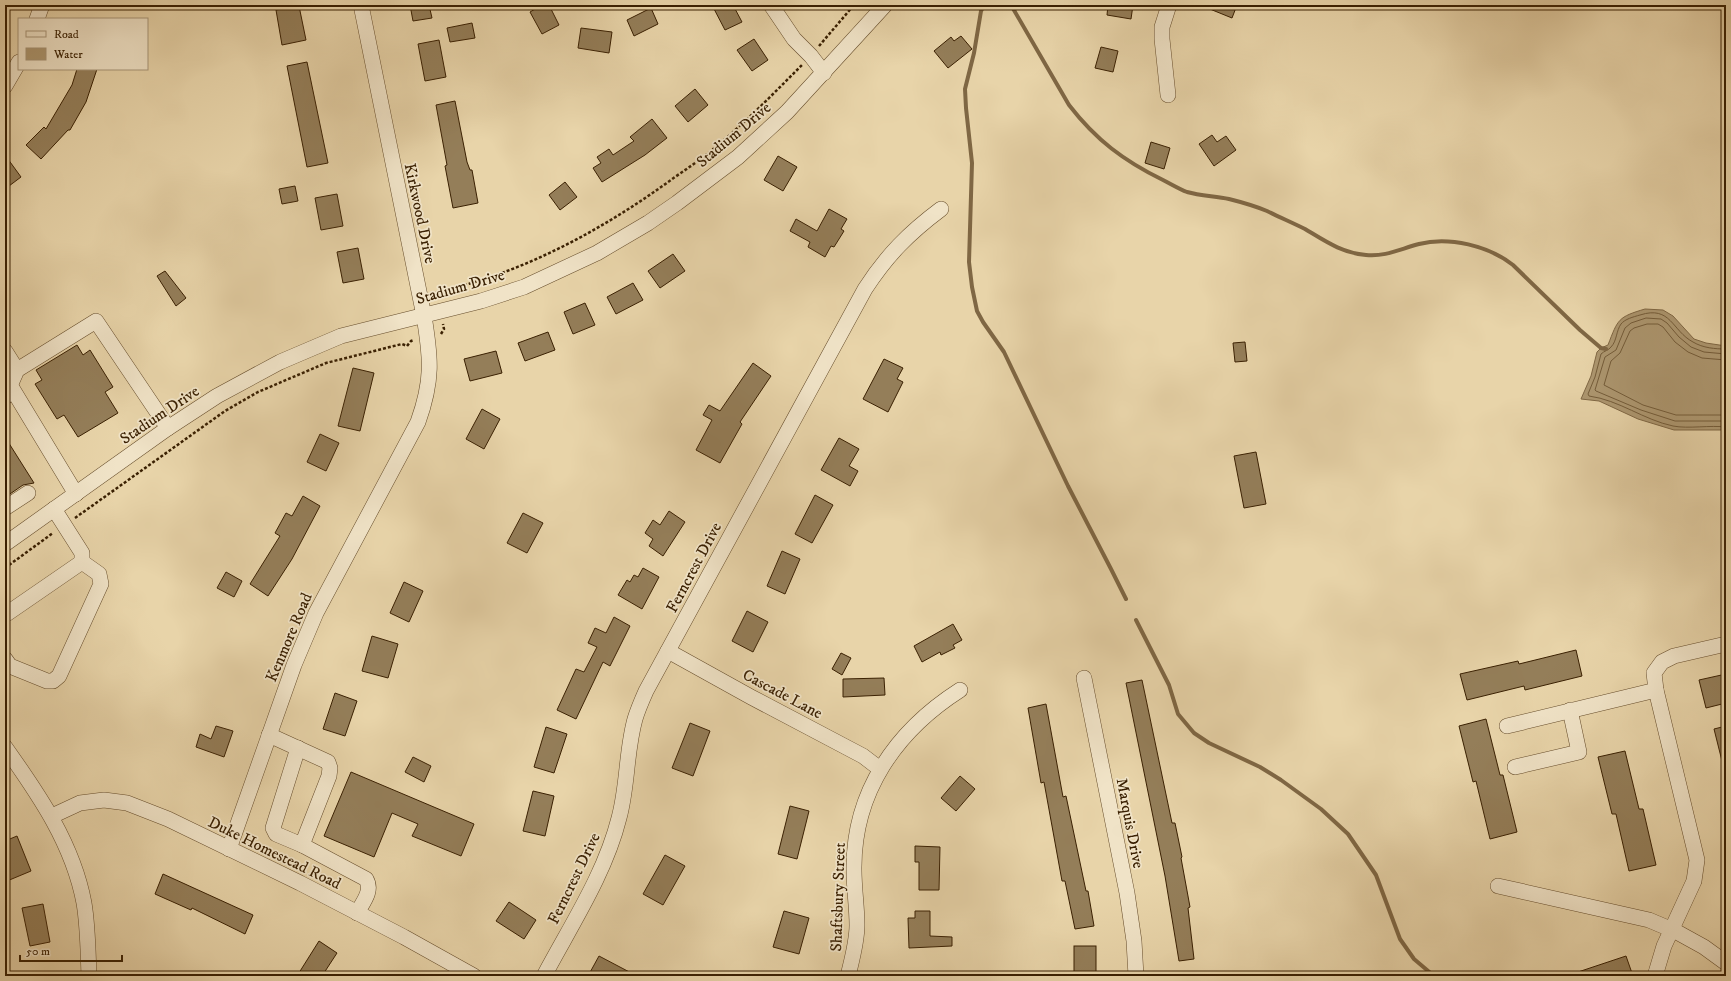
<svg xmlns="http://www.w3.org/2000/svg" width="1731" height="981" viewBox="0 0 1731 981" font-family="'IM FELL DW Pica',serif">
<style>
.water{fill:#ad9770;stroke:#7f6744}
.lines{fill:none;stroke-linecap:round;stroke-linejoin:round}
.shore{stroke:#745c39;stroke-width:1}
.stream{stroke:#7f6744;stroke-width:4}
.building{fill:#947e59;stroke:#3a2002}
.minor-casing{stroke:#664d2c;stroke-width:16}
.path{stroke:#3a2002;stroke-width:2.5;stroke-dasharray:3 2;stroke-linecap:butt}
.minor{stroke:#f0e3c7;stroke-width:15}
.labels{text-anchor:middle;stroke-width:3.5;stroke-linejoin:round;paint-order:stroke}
.street-label{font-size:16px;fill:#3a2002;stroke:#f0e3c7}
</style>
<rect width="100%" height="100%" fill="#e8d4a9"/>
<filter id="stains"><feTurbulence type="fractalNoise" baseFrequency=".005" numOctaves="4"/><feColorMatrix values="0 0 0 0 .2 0 0 0 0 .09 0 0 0 0 .02 0 0 0 .5 -.17"/></filter>
<radialGradient id="worn" r=".72"><stop offset=".6" stop-color="#630" stop-opacity="0"/><stop offset="1" stop-color="#630" stop-opacity=".3"/></radialGradient>
<!-- water -->
<path class="water" d="M1645,309L1663,310L1673,316L1694,339L1706,343L1726,346V430H1674L1638,419L1599,401L1581,399L1591,376L1597,352L1601,348L1608,345C1618,319 1618,317 1645,309Z"/>
<g class="lines">
<!-- shore -->
<g class="shore">
<path d="M1726,349C1715,349 1703,348 1693,342C1672,331 1671,305 1640,315C1633,317 1625,319 1621,324C1616,331 1617,341 1611,347C1609,350 1604,351 1601,354L1595,377L1588,394L1589,396C1619,400 1644,420 1673,426C1688,429 1710,425 1726,427"/>
<polyline points="1726,354 1704,352 1691,347 1679,337 1667,323 1661,319 1646,318 1631,323 1625,328 1616,350 1605,357 1595,390 1596,391 1641,410 1675,421 1726,421"/>
<polyline points="1726,360 1702,358 1688,352 1675,342 1663,327 1658,324 1647,324 1634,328 1630,331 1620,353 1611,361 1604,385 1643,405 1676,415 1726,415"/>
</g>
<!-- stream -->
<g class="stream">
<polyline points="984,5 981,11 974,53 965,89 966,108 972,163 969,262 972,287 977,311 983,322 1004,352 1068,486 1111,569 1126,599"/>
<path d="M1011,5L1069,105C1096,140 1124,161 1163,180C1171,184 1179,189 1187,192C1201,196 1216,196 1229,199C1241,202 1255,206 1267,211C1279,217 1293,223 1305,229C1325,241 1342,253 1366,255C1385,257 1400,249 1419,244C1449,236 1489,246 1513,265L1580,330L1601,348L1606,349"/>
<polyline points="1136,620 1169,685 1178,714 1194,733 1209,743 1260,767 1281,780 1321,809 1348,834 1376,875 1400,939 1414,959 1434,976"/>
</g>
</g>
<!-- building -->
<g class="building">
<polygon points="410,5 429,5 432,18 413,21"/>
<polygon points="542,5 549,5 559,25 542,34 530,12"/>
<polygon points="712,5 733,5 742,22 725,30"/>
<polygon points="1108,5 1133,5 1131,19 1107,15"/>
<polygon points="1200,5 1237,5 1232,18"/>
<polygon points="299,6 306,40 282,45 276,10"/>
<polygon points="651,8 658,24 634,36 627,20"/>
<polygon points="472,23 475,38 450,42 447,28"/>
<polygon points="581,28 612,32 609,53 578,48"/>
<polygon points="961,36 972,49 948,68 934,51 951,37 954,41"/>
<polygon points="754,39 768,60 752,71 737,50"/>
<polygon points="439,40 446,77 425,81 418,44"/>
<polygon points="1101,47 1118,51 1113,72 1095,68"/>
<polygon points="307,62 328,163 307,167 287,66"/>
<polygon points="77,69 97,69 86,102 70,130 68,130 41,159 26,145 44,127 46,129 72,85"/>
<polygon points="695,89 708,105 688,122 675,106"/>
<polygon points="455,101 467,162 470,170 472,170 478,203 453,208 445,166 447,165 436,105"/>
<polygon points="652,119 667,138 645,155 602,182 593,168 601,163 597,157 609,149 613,155 634,141 630,137"/>
<polygon points="1212,135 1217,142 1226,136 1236,150 1214,166 1199,144"/>
<polygon points="1151,142 1170,148 1164,169 1145,163"/>
<polygon points="5,155 21,177 5,189"/>
<polygon points="778,156 797,167 783,191 764,180"/>
<polygon points="565,182 577,197 560,210 549,195"/>
<polygon points="295,186 298,201 282,204 279,189"/>
<polygon points="337,194 343,226 321,230 315,198"/>
<polygon points="829,209 847,219 841,229 844,231 834,247 831,246 825,257 808,247 810,242 790,231 796,219 817,231"/>
<polygon points="358,248 364,279 343,283 337,252"/>
<polygon points="673,254 685,271 660,288 648,271"/>
<polygon points="165,271 186,298 176,306 157,276"/>
<polygon points="633,283 643,300 616,314 607,297"/>
<polygon points="585,303 595,325 573,334 564,312"/>
<polygon points="548,332 555,350 525,361 518,343"/>
<polygon points="1245,342 1247,361 1235,362 1233,343"/>
<polygon points="77,345 83,355 90,350 113,387 105,392 118,413 78,437 64,415 57,419 35,384 42,380 36,370"/>
<polygon points="496,351 502,373 470,381 464,359"/>
<polygon points="884,359 903,368 897,379 903,382 888,412 863,399"/>
<polygon points="753,363 771,376 740,422 742,424 720,463 696,450 712,420 703,415 709,405 720,411"/>
<polygon points="353,368 374,373 360,431 338,426"/>
<polygon points="482,409 500,419 484,449 466,439"/>
<polygon points="320,434 339,443 326,471 307,462"/>
<polygon points="5,437 34,483 23,485 7,496 5,492"/>
<polygon points="839,438 859,449 849,466 858,471 850,486 821,470"/>
<polygon points="1256,452 1266,504 1244,508 1234,456"/>
<polygon points="815,495 833,505 812,543 795,534"/>
<polygon points="303,496 320,506 292,559 268,596 250,584 280,536 275,533 286,513 292,516"/>
<polygon points="669,511 685,522 663,556 649,546 653,539 645,533 653,520 660,525"/>
<polygon points="523,513 543,523 527,553 507,543"/>
<polygon points="782,551 800,559 785,594 767,586"/>
<polygon points="643,568 659,577 642,609 618,595 627,580 630,582 634,575 638,577"/>
<polygon points="226,572 242,581 234,597 217,588"/>
<polygon points="404,582 423,591 409,622 390,613"/>
<polygon points="747,611 768,622 753,652 732,641"/>
<polygon points="614,617 630,626 610,666 603,662 576,719 557,710 576,669 584,672 597,647 588,643 595,628 606,633"/>
<polygon points="953,624 962,640 953,645 955,648 941,655 940,652 922,662 914,646"/>
<polygon points="372,636 398,644 388,678 362,671"/>
<polygon points="1576,650 1582,676 1525,690 1524,686 1467,700 1460,674 1518,661 1519,664"/>
<polygon points="841,653 851,658 842,675 832,669"/>
<polygon points="1726,674 1726,703 1706,708 1699,680"/>
<polygon points="884,678 885,695 843,697 843,679"/>
<polygon points="1142,680 1172,823 1175,823 1182,857 1181,858 1190,907 1188,908 1194,959 1179,961 1165,876 1126,683"/>
<polygon points="335,693 357,701 345,736 323,729"/>
<polygon points="1046,704 1063,797 1066,796 1086,891 1088,891 1094,926 1075,929 1065,881 1062,881 1044,782 1041,783 1028,708"/>
<polygon points="1486,719 1500,775 1503,775 1517,832 1490,839 1476,781 1473,782 1459,726"/>
<polygon points="690,723 710,731 693,776 672,768"/>
<polygon points="216,726 233,731 224,757 196,747 200,734 211,739"/>
<polygon points="1726,726 1726,760 1722,761 1714,729"/>
<polygon points="546,727 567,734 554,773 534,767"/>
<polygon points="1625,751 1639,809 1643,809 1656,865 1629,871 1616,814 1612,814 1598,757"/>
<polygon points="413,757 431,766 424,782 405,772"/>
<polygon points="351,772 474,824 461,856 412,836 418,824 392,813 374,857 324,836"/>
<polygon points="960,776 975,789 956,811 941,798"/>
<polygon points="533,791 554,796 545,836 523,831"/>
<polygon points="790,806 809,811 797,859 778,854"/>
<polygon points="17,836 31,871 7,881 5,875 5,841"/>
<polygon points="915,846 940,847 939,890 919,890 919,862 915,862"/>
<polygon points="665,855 685,866 663,905 643,894"/>
<polygon points="163,874 253,915 245,934 192,908 191,910 155,894"/>
<polygon points="509,902 536,920 524,939 496,921"/>
<polygon points="43,904 50,942 30,946 22,908"/>
<polygon points="784,911 809,918 799,954 773,947"/>
<polygon points="915,911 930,911 930,936 952,937 952,946 909,948 908,918 915,918"/>
<polygon points="319,941 337,953 322,976 297,976"/>
<rect x="1074" y="946" width="22" height="30"/>
<polygon points="599,956 637,976 588,976"/>
<polygon points="1626,956 1633,976 1572,976 1572,974"/>
</g>
<g class="lines">
<defs>
<g id="minor">
<polyline points="771,5 794,39 811,56 824,73"/>
<polyline points="37,19 42,5"/>
<polyline points="5,86 19,62"/>
<polyline points="1168,95 1162,39 1162,27 1169,5"/>
<polyline points="5,351 17,370"/>
<polyline points="10,385 76,494"/>
<polyline points="5,397 17,370 96,321 168,428"/>
<polyline points="5,508 28,493"/>
<polyline points="54,509 82,553 82,562"/>
<polyline points="5,544 168,428 217,396 280,362 341,336 481,301 524,287 597,253 648,223 677,203 738,157 787,112 885,5"/>
<polyline points="5,615 82,562"/>
<polyline points="668,651 751,697 863,756 880,769"/>
<polyline points="5,659 10,666 47,681 53,681 59,676 101,584 99,574 82,562"/>
<polyline points="1084,678 1127,893 1134,941 1136,976"/>
<polyline points="1507,726 1656,690 1654,673 1662,662 1674,656 1726,644"/>
<path d="M269,735L328,762L330,768L329,776L302,845L366,879C373,891 363,902 357,913"/>
<path d="M5,747C39,795 73,844 84,903C88,927 88,952 89,976"/>
<polyline points="298,748 273,828 276,834 302,845"/>
<polyline points="1515,767 1579,752 1570,710"/>
<polyline points="52,816 80,803 104,800 127,803 168,819 300,883 404,937 474,976"/>
<path d="M229,849L294,665L316,613L418,422C433,380 431,359 424,316L361,5"/>
<polyline points="1498,886 1649,920 1675,931 1704,947 1726,963"/>
<path d="M544,976C571,925 605,874 619,818C628,785 626,751 635,719C638,709 642,700 646,691L865,289C887,255 909,233 941,209"/>
<path d="M848,976C852,959 857,942 857,925C857,907 854,889 854,870C853,792 896,731 960,690"/>
<polyline points="1655,976 1664,946 1694,881 1697,860 1656,690"/>
</g>
</defs>
<!-- minor casing -->
<use href="#minor" class="minor-casing"/>
<!-- path -->
<g class="path">
<polyline points="819,46 854,5"/>
<path d="M439,299L437,292C524,273 604,229 675,177C688,168 700,160 712,150C744,124 773,94 802,65"/>
<polyline points="441,334 444,329 443,324"/>
<polyline points="75,518 225,411 258,392 326,363 402,344 407,346 411,341 414,340"/>
<polyline points="5,568 53,533"/>
</g>
<!-- minor -->
<use href="#minor" class="minor"/>
</g>
<g class="labels">
<!-- street labels -->
<g class="street-label">
<text transform="translate(733 134) rotate(-40)" y="6">Stadium Drive</text>
<text transform="translate(421 213) rotate(78)" y="6">Kirkwood Drive</text>
<text transform="translate(460 286) rotate(-16)" y="6">Stadium Drive</text>
<text transform="translate(159 414) rotate(-34)" y="6">Stadium Drive</text>
<text transform="translate(693 567) rotate(-62)" y="6">Ferncrest Drive</text>
<text transform="translate(288 637) rotate(-67)" y="6">Kenmore Road</text>
<text transform="translate(783 693) rotate(28)" y="6">Cascade Lane</text>
<text transform="translate(1131 823) rotate(79)" y="6">Marquis Drive</text>
<text transform="translate(275 852) rotate(26)" y="6">Duke Homestead Road</text>
<text transform="translate(573 878) rotate(-64)" y="6">Ferncrest Drive</text>
<text transform="translate(837 897) rotate(-88)" y="6">Shaftsbury Street</text>
</g>
</g>
<!-- margin -->
<rect width="1731" height="981" fill="none" stroke="#e8d4a9" stroke-width="20"/>
<rect x="6" y="6" width="1719" height="969" fill="none" stroke="#3a2002" stroke-width="2"/>
<rect x="10" y="10" width="1711" height="961" fill="none" stroke="#3a2002"/>
<!-- legend -->
<rect x="18" y="18" width="130" height="52" fill="#f0e3c7" stroke="#a79578"/>
<rect x="26" y="31" width="20" height="6" fill="#f0e3c7" stroke="#a79578"/>
<text x="54" y="38" font-size="12" fill="#3a2002">Road</text>
<rect x="26" y="48" width="20" height="12" fill="#ad9770" stroke="#a79578"/>
<text x="54" y="58" font-size="12" fill="#3a2002">Water</text>
<!-- scale -->
<path d="M20 955v6h102v-6" fill="none" stroke="#3a2002" stroke-width="2"/>
<text x="26" y="955" font-size="12" fill="#3a2002" stroke="#f0e3c7" stroke-width="3" paint-order="stroke">50 m</text>
<rect width="100%" height="100%" filter="url(#stains)"/>
<rect width="100%" height="100%" fill="url(#worn)"/>
</svg>
